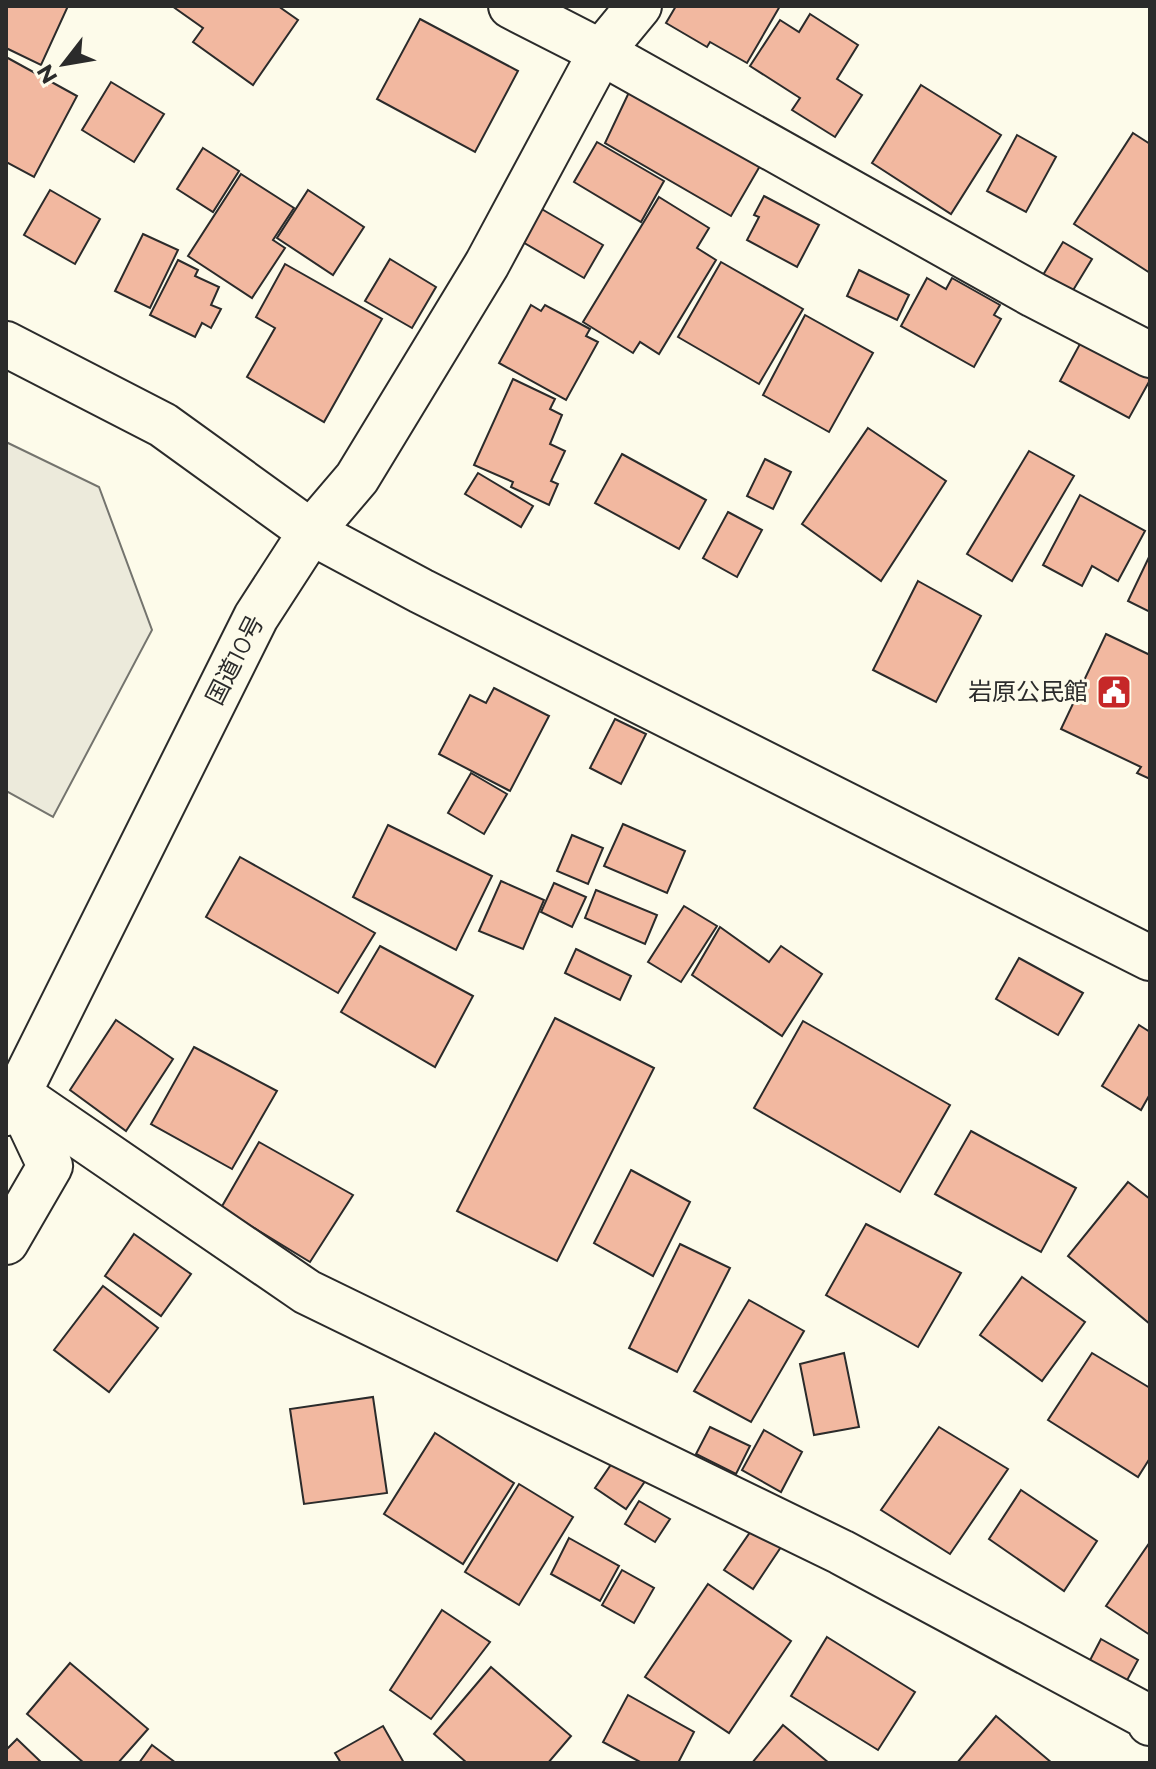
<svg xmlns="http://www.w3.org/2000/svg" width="1156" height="1769" viewBox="0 0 1156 1769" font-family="Montserrat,'Noto Sans JP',sans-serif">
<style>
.parking{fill:#eceadb;stroke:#74746e;stroke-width:2}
.building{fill:#f2b8a0;stroke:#2b2b2b;stroke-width:2}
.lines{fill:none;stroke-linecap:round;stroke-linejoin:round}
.minor-casing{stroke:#2b2b2b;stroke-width:48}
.tertiary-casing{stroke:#2b2b2b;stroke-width:48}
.trunk-casing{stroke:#2b2b2b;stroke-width:48}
.minor{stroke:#fdfbea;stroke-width:44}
.tertiary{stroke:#fdfbea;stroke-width:44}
.trunk{stroke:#fdfbea;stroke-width:44}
.labels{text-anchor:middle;stroke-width:6;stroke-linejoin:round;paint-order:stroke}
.street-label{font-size:24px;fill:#2b2b2b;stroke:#fdfbea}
.poi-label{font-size:24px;fill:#2b2b2b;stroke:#fdfbea;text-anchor:end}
</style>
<rect width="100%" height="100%" fill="#fdfbea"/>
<!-- parking -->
<polygon class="parking" points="6,442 99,487 152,630 53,817 6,791"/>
<!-- building -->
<g class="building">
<polygon points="6,6 68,6 41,65 6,48"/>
<polygon points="172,6 278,6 298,20 253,85 193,42 203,28"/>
<polygon points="676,6 780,6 747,63 710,42 707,47 666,23"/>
<polygon points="810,14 858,45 837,79 862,95 835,137 792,110 800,98 750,66 780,20 799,32"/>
<polygon points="420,19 518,71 475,152 377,99"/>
<polygon points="6,57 77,96 34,177 6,162"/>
<polygon points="111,82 164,114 134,162 82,130"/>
<polygon points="921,85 1001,135 951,214 872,163"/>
<polygon points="632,86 764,159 731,216 605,143"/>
<polygon points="1133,133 1150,144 1150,273 1074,224"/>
<polygon points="1017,135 1056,157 1026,212 987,191"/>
<polygon points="597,142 664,181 641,222 574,182"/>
<polygon points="203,148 239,171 213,212 177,189"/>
<polygon points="241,174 294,208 273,240 285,248 252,298 188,256"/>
<polygon points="50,190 100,219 75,264 24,235"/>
<polygon points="308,190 364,227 333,275 277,238"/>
<polygon points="764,196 819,225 797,267 747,240 759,217 754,215"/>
<polygon points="659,197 709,228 697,248 716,260 659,354 640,342 633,353 583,322"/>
<polygon points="528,201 603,245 584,278 509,234"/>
<polygon points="143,234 178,250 150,308 115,291"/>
<polygon points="1063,242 1092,259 1072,292 1043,275"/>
<polygon points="390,259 436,287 412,328 365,301"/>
<polygon points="178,260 198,270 195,276 219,287 211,305 221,309 211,328 202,323 195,337 150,315"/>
<polygon points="721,262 803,309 759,384 678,337"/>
<polygon points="285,264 382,319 324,422 247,377 275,328 256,317"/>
<polygon points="859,270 909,295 897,320 847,296"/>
<polygon points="927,278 946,289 952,278 1000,305 994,315 1001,319 974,367 901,326"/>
<polygon points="531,305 541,311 545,305 590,329 586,336 598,342 566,400 499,363"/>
<polygon points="805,315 873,353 829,432 763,395"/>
<polygon points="1088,329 1150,362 1150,380 1129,418 1060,381"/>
<polygon points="513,379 555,399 550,409 562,415 550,444 565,451 551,481 558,484 549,505 511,487 513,482 474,465"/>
<polygon points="868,428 946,481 881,581 802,524"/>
<polygon points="1029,451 1074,476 1012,581 967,554"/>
<polygon points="622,454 706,500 679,549 595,503"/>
<polygon points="765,459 791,472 773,509 747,496"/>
<polygon points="478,473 533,506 521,527 465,494"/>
<polygon points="1080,495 1145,531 1118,581 1092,566 1082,586 1043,565"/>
<polygon points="728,512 762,530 737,577 703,558"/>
<polygon points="1150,555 1150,612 1128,601"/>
<polygon points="918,581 981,616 936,702 873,670"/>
<polygon points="1106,634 1150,655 1150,779 1137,773 1141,767 1061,729"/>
<polygon points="494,688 549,716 510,791 439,754 470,695 486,703"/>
<polygon points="615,719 646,734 621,784 590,768"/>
<polygon points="471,773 507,794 484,834 448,813"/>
<polygon points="623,824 685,851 667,893 604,866"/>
<polygon points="388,825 492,876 456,950 353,897"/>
<polygon points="572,835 603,848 588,884 557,871"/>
<polygon points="240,857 375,933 338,993 206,917"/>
<polygon points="501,881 544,900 523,949 479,931"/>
<polygon points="554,883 586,897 572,927 541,912"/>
<polygon points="596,890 657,915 645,944 585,918"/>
<polygon points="684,906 717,926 681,982 648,962"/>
<polygon points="720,927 769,962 781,946 822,974 782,1036 692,975"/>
<polygon points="380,946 473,996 435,1067 341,1012"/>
<polygon points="576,949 631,976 620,1000 565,973"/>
<polygon points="1019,958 1083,993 1058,1035 996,999"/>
<polygon points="555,1018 654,1068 557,1261 457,1211"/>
<polygon points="116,1020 173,1059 126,1131 70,1090"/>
<polygon points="803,1021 950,1105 900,1192 754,1108"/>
<polygon points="1139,1025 1150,1032 1150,1094 1141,1110 1102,1086"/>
<polygon points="194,1047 277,1091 232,1169 151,1124"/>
<polygon points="971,1131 1076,1188 1041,1252 935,1194"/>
<polygon points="259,1142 353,1195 310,1262 221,1208"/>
<polygon points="631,1170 690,1202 653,1276 594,1243"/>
<polygon points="1128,1182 1150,1199 1150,1324 1068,1256"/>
<polygon points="866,1224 961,1273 918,1347 826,1295"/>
<polygon points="134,1234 191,1274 161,1316 105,1276"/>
<polygon points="680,1244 730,1268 677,1372 629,1348"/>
<polygon points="1022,1277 1085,1322 1042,1381 980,1335"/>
<polygon points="103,1286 158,1328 109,1392 54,1350"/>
<polygon points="749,1300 804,1331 751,1422 694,1391"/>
<polygon points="844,1353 859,1427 814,1435 800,1364"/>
<polygon points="1092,1353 1150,1388 1150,1458 1138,1477 1048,1420"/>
<polygon points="373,1397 387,1493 304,1504 290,1409"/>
<polygon points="710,1427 750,1446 736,1474 696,1454"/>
<polygon points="939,1427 1008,1469 950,1554 881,1510"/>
<polygon points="764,1430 802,1452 781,1492 742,1470"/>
<polygon points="435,1433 514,1483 463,1564 384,1514"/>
<polygon points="621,1450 652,1471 626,1509 595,1488"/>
<polygon points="519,1484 573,1517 519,1605 465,1572"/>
<polygon points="1021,1490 1097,1541 1064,1591 989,1539"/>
<polygon points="639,1501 670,1519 655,1542 625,1524"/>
<polygon points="753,1528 781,1547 753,1589 724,1570"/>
<polygon points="569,1538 619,1566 600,1601 551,1574"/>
<polygon points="1150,1542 1150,1635 1106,1606"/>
<polygon points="622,1570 654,1588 634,1623 602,1605"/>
<polygon points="708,1584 791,1641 729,1733 645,1677"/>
<polygon points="442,1610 490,1642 431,1719 390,1690"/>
<polygon points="827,1637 915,1692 878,1750 791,1696"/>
<polygon points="1101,1639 1138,1660 1125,1684 1088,1664"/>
<polygon points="70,1663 148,1729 118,1763 84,1763 27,1714"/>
<polygon points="491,1667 571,1736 548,1763 467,1763 434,1734"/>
<polygon points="628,1695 694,1732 678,1763 642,1763 603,1742"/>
<polygon points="996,1716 1052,1763 957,1763"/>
<polygon points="783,1725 829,1763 752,1763"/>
<polygon points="383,1726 404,1763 341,1763 335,1753"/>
<polygon points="17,1739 42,1763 6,1763 6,1750"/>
<polygon points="152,1745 176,1763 139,1763"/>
</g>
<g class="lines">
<defs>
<g id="minor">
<polyline points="511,6 601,52 1034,295 1150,355"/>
<polyline points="311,532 357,478 487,264 601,52 639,6"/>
<polyline points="18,1094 307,1292 841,1552 1148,1717 1150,1723"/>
<polyline points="6,1242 50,1166 16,1094"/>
</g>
<polyline id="tertiary" points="311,532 421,591 1150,958"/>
<polyline id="trunk" points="6,344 163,425 311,532 256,617 18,1094 6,1113"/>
</defs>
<!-- minor casing -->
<use href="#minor" class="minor-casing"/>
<!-- tertiary casing -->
<use href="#tertiary" class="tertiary-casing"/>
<!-- trunk casing -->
<use href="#trunk" class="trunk-casing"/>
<!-- minor -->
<use href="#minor" class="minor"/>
<!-- tertiary -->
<use href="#tertiary" class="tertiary"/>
<!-- trunk -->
<use href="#trunk" class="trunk"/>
</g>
<!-- icons -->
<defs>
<symbol id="civic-square" viewBox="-11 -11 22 22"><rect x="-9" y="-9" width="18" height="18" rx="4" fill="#c62828" stroke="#fdfbea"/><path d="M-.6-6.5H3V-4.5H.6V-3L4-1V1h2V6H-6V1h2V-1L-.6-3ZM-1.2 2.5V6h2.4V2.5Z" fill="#fff"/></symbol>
</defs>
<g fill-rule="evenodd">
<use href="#civic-square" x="1094" y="672" width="40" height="40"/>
</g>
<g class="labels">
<!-- street labels -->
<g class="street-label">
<text transform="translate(235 660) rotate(-63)" y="8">国道10号</text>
</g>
<!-- poi labels -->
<g class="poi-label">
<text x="1088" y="700">岩原公民館</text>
</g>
</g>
<!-- border -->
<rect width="1156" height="1769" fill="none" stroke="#2b2b2b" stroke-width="16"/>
<!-- north arrow -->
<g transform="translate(64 64) rotate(239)" stroke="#fdfbea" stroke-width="6" paint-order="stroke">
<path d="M0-6L14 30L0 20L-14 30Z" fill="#2b2b2b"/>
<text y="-12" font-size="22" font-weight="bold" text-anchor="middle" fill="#2b2b2b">N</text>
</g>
</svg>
